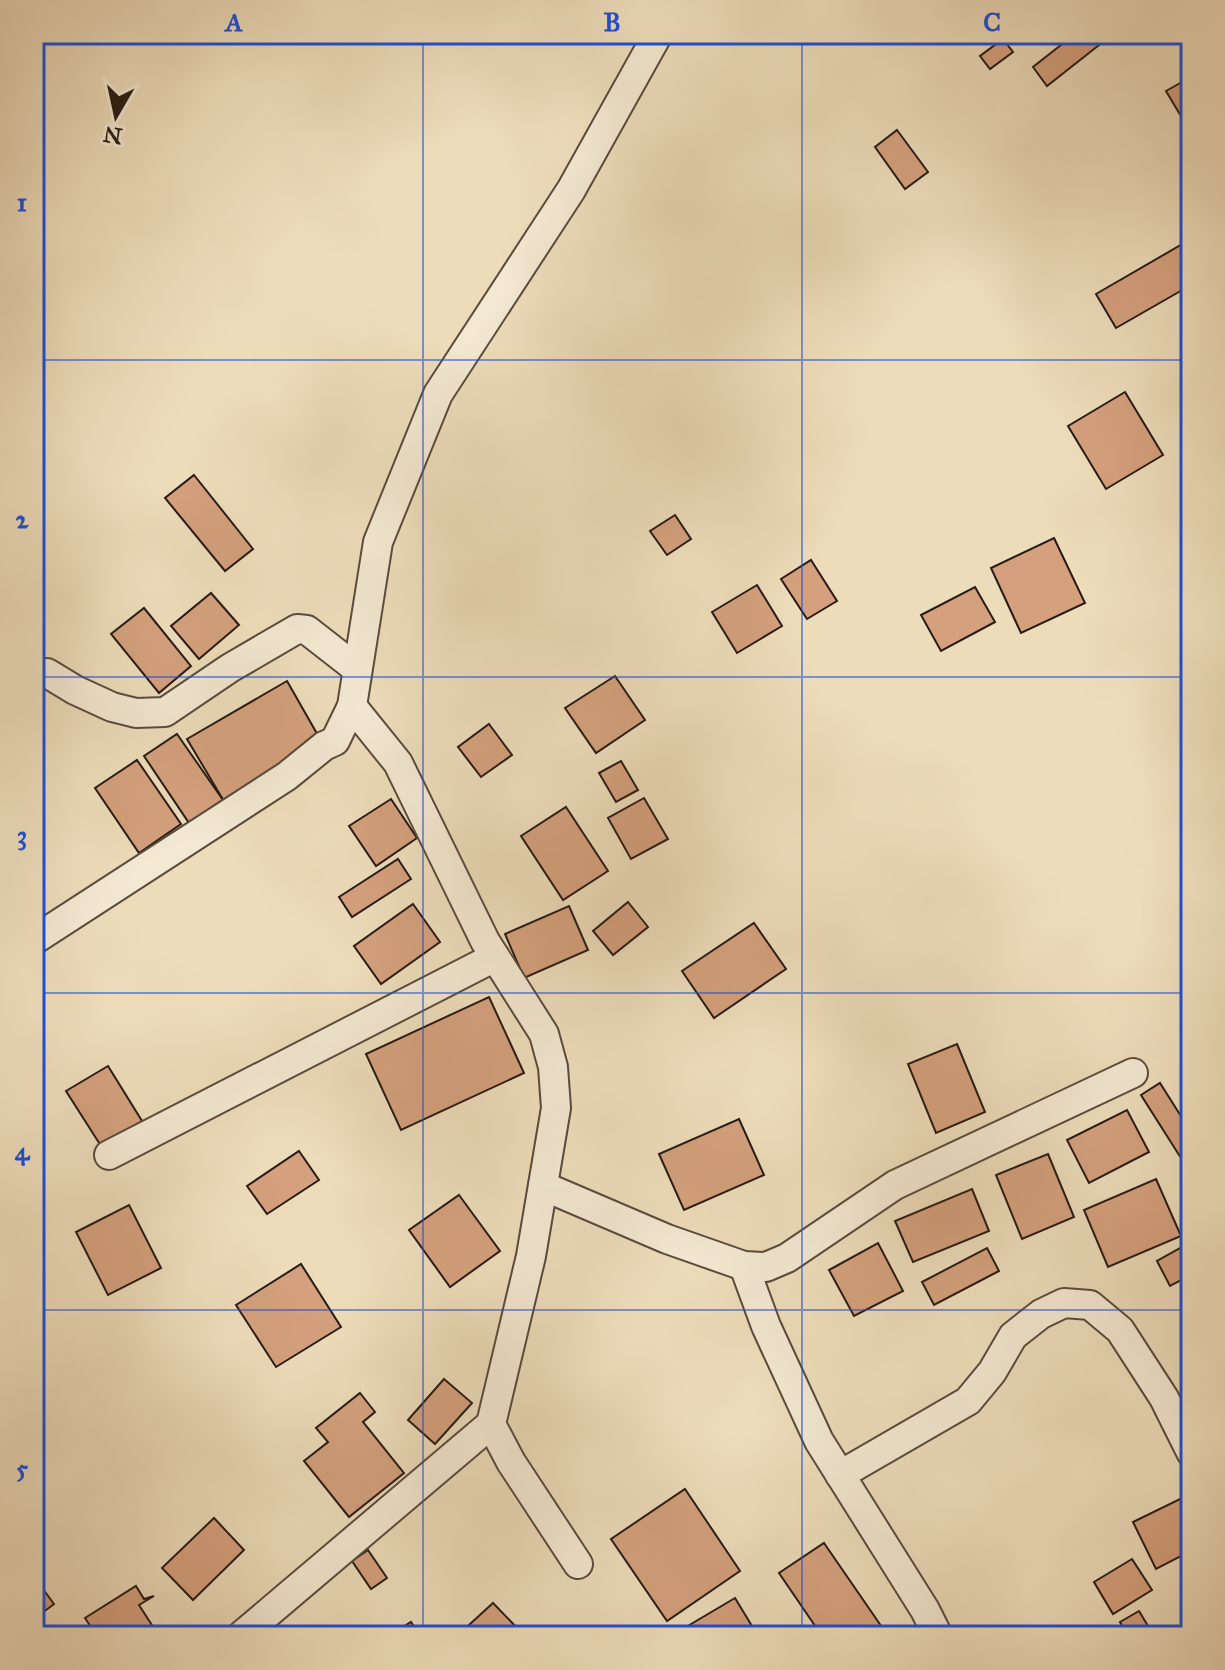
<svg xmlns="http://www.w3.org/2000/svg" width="1225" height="1670" viewBox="0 0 1225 1670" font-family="'IM FELL Great Primer',serif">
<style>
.building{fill:#d4a07d;stroke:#281b14;stroke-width:2}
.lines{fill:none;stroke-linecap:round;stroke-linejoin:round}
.street-casing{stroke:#594b3e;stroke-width:32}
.street{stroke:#f3e8d2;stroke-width:28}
.grid{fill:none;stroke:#1d4ed8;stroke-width:2;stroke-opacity:0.55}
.neatline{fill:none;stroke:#1d4ed8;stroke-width:3}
.grid-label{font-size:26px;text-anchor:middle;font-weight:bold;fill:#1d4ed8}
</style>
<rect width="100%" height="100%" fill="#eddcba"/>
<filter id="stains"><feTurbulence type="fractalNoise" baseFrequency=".0025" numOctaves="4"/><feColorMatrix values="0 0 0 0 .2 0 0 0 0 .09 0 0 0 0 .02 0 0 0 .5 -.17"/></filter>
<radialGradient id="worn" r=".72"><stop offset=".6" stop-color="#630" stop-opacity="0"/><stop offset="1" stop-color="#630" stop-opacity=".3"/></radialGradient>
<!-- building -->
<g class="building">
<polygon points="1075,34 1113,34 1047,86 1033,67"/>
<polygon points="1003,39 1013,52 990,69 980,56"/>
<polygon points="1191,77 1191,133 1166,91"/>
<polygon points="897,130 928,172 905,189 875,147"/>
<polygon points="1191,239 1191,285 1116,328 1096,294"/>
<polygon points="1125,392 1163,455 1106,489 1068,426"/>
<polygon points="194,475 253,549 225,571 165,498"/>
<polygon points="675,515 691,539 667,555 650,531"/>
<polygon points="1054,538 1085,603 1021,633 991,568"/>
<polygon points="811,560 837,601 807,619 781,579"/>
<polygon points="757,585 782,626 737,653 712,612"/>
<polygon points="975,587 995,622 941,651 921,615"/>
<polygon points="211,593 239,625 199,659 171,626"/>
<polygon points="144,608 191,666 159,693 111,634"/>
<polygon points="615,676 645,720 596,753 565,708"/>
<polygon points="287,681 324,746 225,803 187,739"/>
<polygon points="489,724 512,755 481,777 458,747"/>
<polygon points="177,734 223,800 189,823 144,756"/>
<polygon points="137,760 181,824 139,853 95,788"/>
<polygon points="621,761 638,790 616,802 599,773"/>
<polygon points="644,798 668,839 631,859 608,818"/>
<polygon points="391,799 417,838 376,866 349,826"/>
<polygon points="566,807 608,871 563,900 521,836"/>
<polygon points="398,859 411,879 352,917 339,897"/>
<polygon points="628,902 648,927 613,955 593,931"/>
<polygon points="413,904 440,942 381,984 354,946"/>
<polygon points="569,906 588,950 524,978 505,934"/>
<polygon points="754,923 786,969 714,1018 682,971"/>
<polygon points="489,997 524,1073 401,1130 366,1054"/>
<polygon points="957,1044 985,1112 936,1133 908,1064"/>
<polygon points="108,1066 142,1121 101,1146 66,1091"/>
<polygon points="1160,1083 1191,1132 1191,1163 1186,1166 1141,1095"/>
<polygon points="1127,1110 1149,1152 1089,1183 1067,1140"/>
<polygon points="739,1119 764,1175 684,1210 659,1154"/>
<polygon points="299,1151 319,1180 267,1214 247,1186"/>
<polygon points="1048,1154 1074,1217 1022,1239 996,1175"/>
<polygon points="1156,1179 1181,1236 1108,1267 1084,1210"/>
<polygon points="972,1189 989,1231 913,1262 895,1221"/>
<polygon points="459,1195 500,1251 450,1287 409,1230"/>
<polygon points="129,1205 161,1268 108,1295 76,1232"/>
<polygon points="1191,1242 1191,1275 1170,1286 1157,1261"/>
<polygon points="878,1243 903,1291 854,1316 829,1270"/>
<polygon points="987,1248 999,1271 934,1305 922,1282"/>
<polygon points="301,1264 341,1327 276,1367 236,1305"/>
<polygon points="444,1379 472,1403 435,1444 408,1420"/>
<polygon points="360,1393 375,1412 363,1422 404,1473 349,1517 304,1461 328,1442 316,1428"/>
<polygon points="685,1489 740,1571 667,1621 611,1539"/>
<polygon points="1180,1499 1191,1521 1191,1551 1156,1569 1133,1522"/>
<polygon points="214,1518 244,1550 193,1600 162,1568"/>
<polygon points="824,1543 888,1636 822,1636 779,1573"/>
<polygon points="368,1550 387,1578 371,1589 352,1561"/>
<polygon points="1132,1559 1152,1590 1113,1614 1094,1582"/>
<polygon points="37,1581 54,1604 34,1619 34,1584"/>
<polygon points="136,1586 144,1599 154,1596 139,1605 159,1636 97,1636 85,1618"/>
<polygon points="735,1598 758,1636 671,1636"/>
<polygon points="493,1603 522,1633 519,1636 457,1636"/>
<polygon points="1139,1611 1154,1636 1128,1636 1120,1622"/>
<polygon points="411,1622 420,1636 389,1636"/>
</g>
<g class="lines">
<defs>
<g id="street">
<polyline points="34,673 47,673 75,690 112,707 136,713 165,712 230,668 297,629 307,630 357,669"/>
<polyline points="352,706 398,763 485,941 544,1034 553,1067 556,1108 531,1256 491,1424 511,1462 578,1564"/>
<polyline points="34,940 287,776 324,746 335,741 352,706 378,542 438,394 571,190 658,34"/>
<polyline points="109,1155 495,957"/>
<polyline points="543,1186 667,1239 744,1266 766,1267 787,1258 895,1185 1133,1073"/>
<polyline points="744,1266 766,1326 819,1441 925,1610 938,1636"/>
<polyline points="840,1475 968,1401 992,1372 1013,1336 1041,1314 1064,1303 1090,1305 1120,1330 1164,1398 1191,1452"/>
<polyline points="241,1636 491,1424"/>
</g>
</defs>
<!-- street casing -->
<use href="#street" class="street-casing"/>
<!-- street -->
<use href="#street" class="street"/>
</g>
<!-- grid -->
<path class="grid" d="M423,34V1636M802,34V1636M34,360H1191M34,677H1191M34,993H1191M34,1310H1191"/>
<!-- margin -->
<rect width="1225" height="1670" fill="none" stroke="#eddcba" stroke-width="88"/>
<!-- north arrow -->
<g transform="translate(116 116) rotate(189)" stroke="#f3e8d2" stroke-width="6" paint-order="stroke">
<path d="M0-6L14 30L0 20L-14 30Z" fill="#281b14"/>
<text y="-12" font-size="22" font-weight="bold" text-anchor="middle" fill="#281b14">N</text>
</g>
<rect x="44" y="44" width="1137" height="1582" class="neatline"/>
<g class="grid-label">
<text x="234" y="31">A</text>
<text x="612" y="31">B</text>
<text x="992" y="31">C</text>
<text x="22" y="211">1</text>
<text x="22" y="528">2</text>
<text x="22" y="844">3</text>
<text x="22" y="1160">4</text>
<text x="22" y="1477">5</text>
</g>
<rect width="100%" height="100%" filter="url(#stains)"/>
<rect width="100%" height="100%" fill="url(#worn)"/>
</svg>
